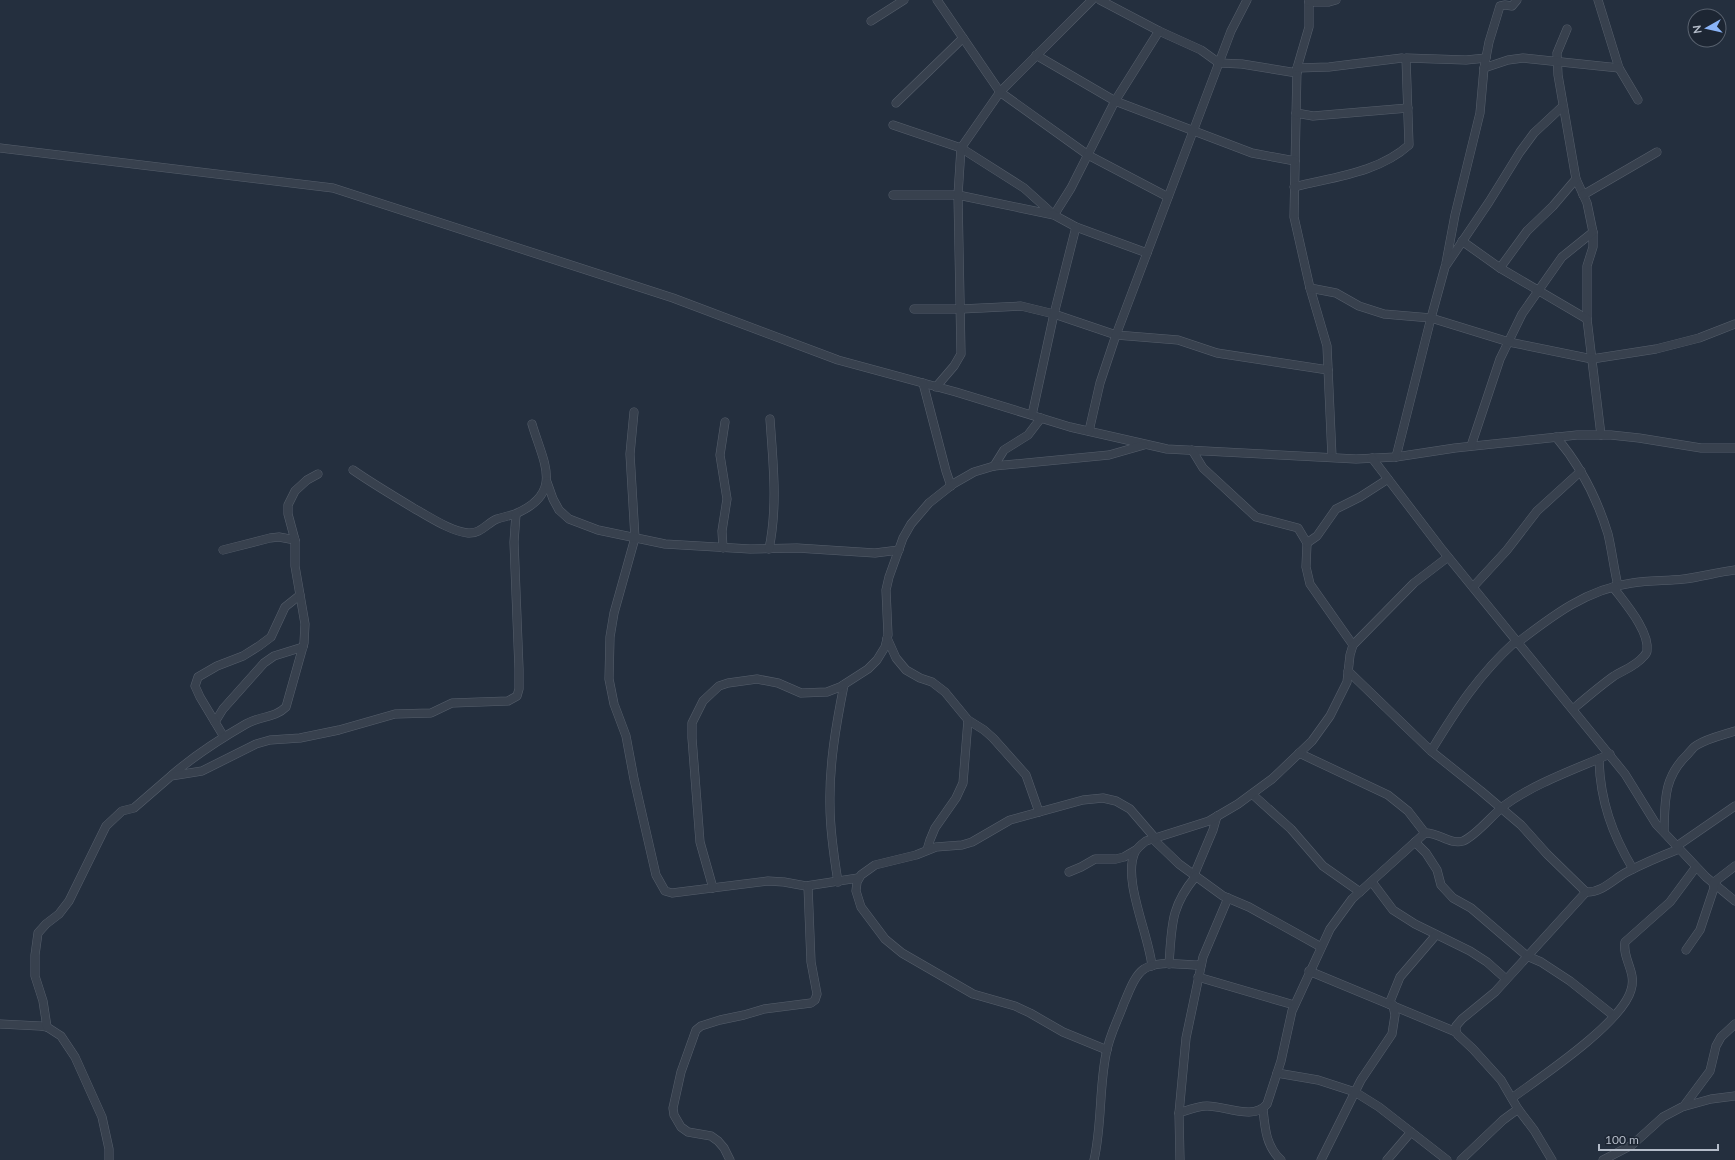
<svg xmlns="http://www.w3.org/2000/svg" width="1735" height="1160" viewBox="0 0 1735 1160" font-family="Lato,sans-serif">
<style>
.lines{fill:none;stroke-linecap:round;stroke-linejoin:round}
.street-casing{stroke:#565f6c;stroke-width:9}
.street{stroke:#38414e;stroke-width:8}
</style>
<rect width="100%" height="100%" fill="#242f3e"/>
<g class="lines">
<defs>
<g id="street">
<polyline points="937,0 1000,92 1088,155 1168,197"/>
<polyline points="1100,0 1159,31 1201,50 1219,63 1242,64 1297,73"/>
<polyline points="1309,0 1309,27 1297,68 1294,217 1310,288 1327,346 1332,457"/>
<polyline points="1598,0 1619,68 1638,100"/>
<polyline points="1309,2 1329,2 1336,0"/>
<polyline points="871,21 904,0"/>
<polyline points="1567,29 1557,53 1558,75 1576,179 1587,203 1593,232 1593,247 1587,266 1587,319 1601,435"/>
<polyline points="1036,55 1115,101 1252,153 1295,161"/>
<polyline points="1297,68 1329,67 1402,58"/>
<polyline points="1484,68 1508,60 1523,58 1619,68"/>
<polyline points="896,103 963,38"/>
<polyline points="1296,113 1313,116 1408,108"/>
<polyline points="893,125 961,148 1024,188 1054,215 1071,188 1115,101 1159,31"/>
<polyline points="0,148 333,188 673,298 838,360 956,392 1070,427 1167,449 1356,459 1396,457 1455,448 1577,435 1611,435 1639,438 1701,448 1735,448"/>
<path d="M1294,187C1333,177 1378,173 1409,145L1406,58L1466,60L1486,58"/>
<polyline points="893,195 958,195 1054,215 1076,227 1147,253"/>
<polyline points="1583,195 1657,152"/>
<polyline points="1462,241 1500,268 1587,319"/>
<polyline points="1446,263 1455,215 1480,113 1484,68 1489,42 1500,6 1505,5 1512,6 1517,0"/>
<polyline points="1500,268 1527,231 1553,206 1576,179"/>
<polyline points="1310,288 1336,293 1359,306 1384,314 1431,318 1445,267 1489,202 1520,152 1534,133 1563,106"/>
<polyline points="914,309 961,309 1021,306 1054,314 1116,335 1178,340 1217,353 1328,370"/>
<polyline points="923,383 946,471 951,486"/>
<polyline points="936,387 954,366 961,354 958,195 961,148 1000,92 1092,0"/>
<polyline points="634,412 630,454 635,538 614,613 610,637 609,679 614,704 626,736 634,779 656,875 665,891 672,893 768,881 784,882 806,886 858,878"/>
<polyline points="1032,415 1054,314 1076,227"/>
<polyline points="1089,431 1100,383 1116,335 1231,31 1247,0"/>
<path d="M1556,437C1580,465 1597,498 1608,534C1612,551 1614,569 1618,586"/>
<polyline points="1471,446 1500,359 1522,314 1562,257 1593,232"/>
<polyline points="1192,450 1203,468 1256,517 1298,528 1307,543 1306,567 1310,584 1353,645"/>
<polyline points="1396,457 1431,318 1509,342 1592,359 1656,349 1699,338 1735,324"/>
<polyline points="1372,458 1440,547 1625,774 1656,824 1706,877 1735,901"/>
<polyline points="994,466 1004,450 1028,435 1041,418"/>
<path d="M353,470C373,484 394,496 415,509C430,517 450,531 468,533C481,534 487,523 497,519C503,517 509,516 515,514C565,493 543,462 532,424"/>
<polyline points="547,482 553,499 559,510 569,519 598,530 665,544 750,549 797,548 875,553 899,550"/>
<polyline points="1307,543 1317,536 1336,509 1360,497 1388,479"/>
<polyline points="723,548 722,531 727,499 720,455 725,422"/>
<path d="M769,549C778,505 773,463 770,419"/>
<polyline points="223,550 270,538 279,537 295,540"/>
<polyline points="1473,587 1507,550 1537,511 1581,471"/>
<polyline points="887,638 896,658 906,670 920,678 932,682 945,692 968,720 984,730 993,738 1026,775 1039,812"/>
<path d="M1517,643C1552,616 1587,589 1632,583C1649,580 1667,581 1684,579C1701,577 1718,572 1735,570"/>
<path d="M1348,671L1431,751L1481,791L1521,825L1547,854L1586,892C1601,893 1613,880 1625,873C1642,864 1661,856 1679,849"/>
<path d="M1573,709C1586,698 1600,686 1614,676C1624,670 1636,666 1644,656C1645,655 1647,652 1647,651C1650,631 1624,602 1613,587"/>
<polyline points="215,722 223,709 264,663 274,656 303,647"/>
<polyline points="224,737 200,697 195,686 198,677 217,666 243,656 259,646 271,637 285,607 300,595"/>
<path d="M1431,751C1456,710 1479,674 1516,641"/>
<polyline points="1299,753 1388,795 1408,811 1425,833"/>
<path d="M1599,759C1600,800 1612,834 1633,869"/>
<path d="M172,775C195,755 220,739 246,724C260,716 275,718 286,707L304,643L305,624L295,566V540L288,514V505L295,491L307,480L318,474"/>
<polyline points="1252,794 1291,829 1323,866 1360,892"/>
<path d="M1664,832C1665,802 1663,778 1687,755C1690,752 1693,747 1697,745C1708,738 1723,735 1735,731"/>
<polyline points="1153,839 1179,864 1223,896 1249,907 1321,947"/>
<polyline points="1415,842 1426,853 1437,870 1441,885 1453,898 1471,908 1527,956 1541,962 1570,981 1614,1016"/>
<polyline points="1677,846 1735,806"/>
<polyline points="927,850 930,840 935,828 956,798 963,783 968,720"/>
<polyline points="1069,872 1081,867 1095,859 1116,859 1124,857 1136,850"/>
<polyline points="1194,875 1213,830 1217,816"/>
<path d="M838,882C834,857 830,831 830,806C829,765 836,725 844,685"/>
<polyline points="1372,882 1393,910 1415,924 1470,951 1487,962 1506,979"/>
<polyline points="713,888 700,842 692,738 692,723 703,701 719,686 728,683 757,679 778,683 801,693 827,692 840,687 868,669 877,660 885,647 888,635 886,590 889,577 903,538 911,524 929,503 953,484 974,472 994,466 1109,455 1144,445"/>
<polyline points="1686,950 1700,930 1714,888 1713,883 1735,866"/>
<path d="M1169,964C1172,926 1170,907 1196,876"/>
<path d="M1152,966C1149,935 1122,879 1135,852C1138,847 1142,844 1146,841L1209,821L1238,804L1272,779L1312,741L1330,716L1347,682L1350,655L1353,645L1414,583L1448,557"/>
<polyline points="1309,971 1456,1032"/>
<polyline points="1198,977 1294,1005"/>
<polyline points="1389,1004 1400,977 1436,935"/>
<polyline points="0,1024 40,1026 47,1027 61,1036 75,1057 102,1117 109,1149 109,1160"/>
<polyline points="47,1027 43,1001 35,976 35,955 38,933 46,924 59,914 69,901 106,826 122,811 134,808 171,776 202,771 256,744 270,740 300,738 339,730 395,714 431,713 452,703 508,701 517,696 519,689 519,669 514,542 516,514"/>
<polyline points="1107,1050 1063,1032 1030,1013 1015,1006 973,994 902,953 885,939 861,907 856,891 857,882 861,875 875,865 916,855 936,847 962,845 972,842 1010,820 1083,800 1103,798 1116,801 1130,809 1155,838"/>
<polyline points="1277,1073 1318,1080 1355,1092 1379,1107 1447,1160"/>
<path d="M1512,1098C1541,1077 1622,1023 1631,990C1637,972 1622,959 1625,942L1670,902L1696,867"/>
<polyline points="1684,1106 1710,1071 1716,1046 1721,1037 1735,1024"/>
<path d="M1263,1109C1265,1129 1266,1146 1281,1160"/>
<path d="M1179,1113C1188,1110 1198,1106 1207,1106C1226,1106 1254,1121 1267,1104L1281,1061L1292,1011L1330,929L1352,899L1425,833C1438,832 1450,845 1463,841C1476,836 1493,814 1505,805C1535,783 1576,769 1610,754"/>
<polyline points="730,1160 724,1148 718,1141 711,1136 688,1132 681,1127 674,1115 673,1108 681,1072 696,1030 701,1026 720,1020 744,1015 764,1009 811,1003 815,1000 817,994 811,962 808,886"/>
<path d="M1094,1160C1102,1125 1099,1089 1106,1054C1109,1036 1118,1020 1124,1003C1129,992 1134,976 1144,969C1160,959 1183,966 1201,965"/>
<polyline points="1180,1160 1179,1113 1186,1038 1203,957 1228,898"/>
<polyline points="1321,1160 1361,1080 1392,1034 1395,1015 1393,1005"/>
<polyline points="1387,1160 1411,1132"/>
<polyline points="1461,1160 1503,1120 1518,1109"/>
<polyline points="1552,1160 1534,1130 1518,1109 1501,1080 1473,1049 1458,1035 1456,1032 1456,1026 1462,1019 1495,992 1586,892"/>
<polyline points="1603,1160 1632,1145 1663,1117 1682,1107 1711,1099 1735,1096"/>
</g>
</defs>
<!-- street casing -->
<use href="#street" class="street-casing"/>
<!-- street -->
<use href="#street" class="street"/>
</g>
<!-- north arrow -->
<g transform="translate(1707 28) rotate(262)"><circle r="19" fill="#1d2633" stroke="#59626f"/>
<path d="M0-3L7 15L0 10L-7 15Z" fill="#8ab4f8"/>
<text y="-6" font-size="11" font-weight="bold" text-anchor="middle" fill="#b4bcc9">N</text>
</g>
<!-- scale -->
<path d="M1599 1144v6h119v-6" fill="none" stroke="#b4bcc9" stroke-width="2"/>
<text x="1605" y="1144" font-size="12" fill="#b4bcc9" stroke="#1d2633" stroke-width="3" paint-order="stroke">100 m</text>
</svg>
